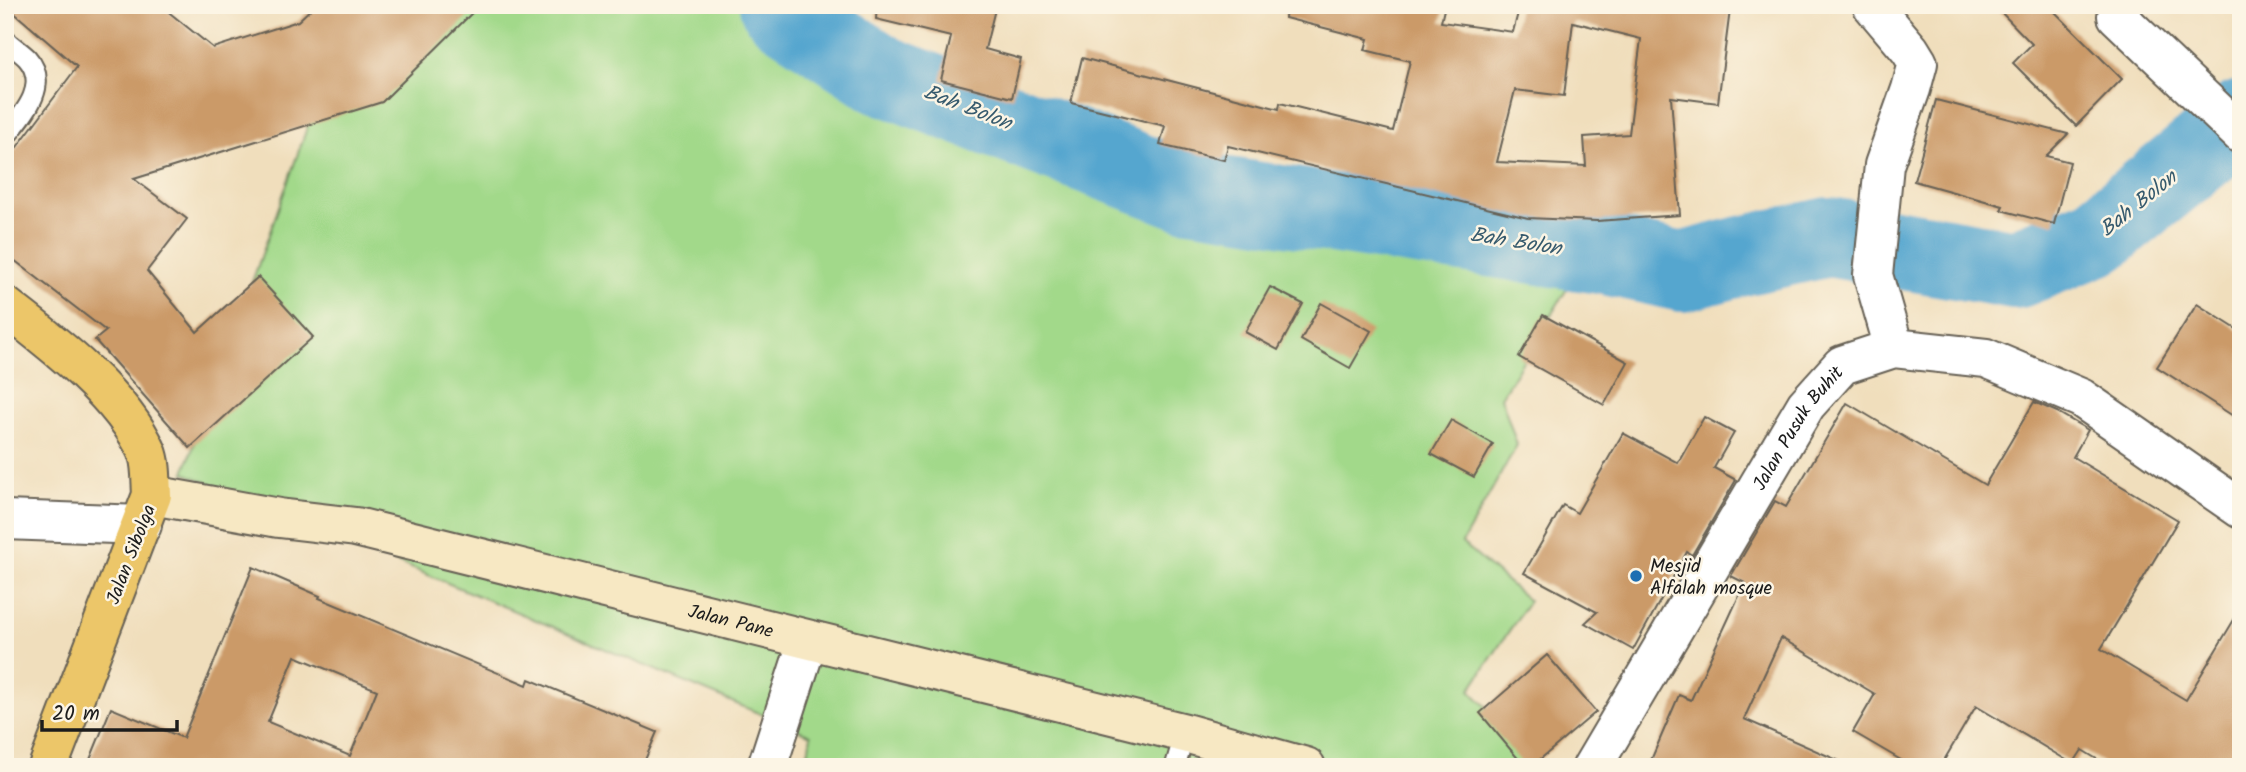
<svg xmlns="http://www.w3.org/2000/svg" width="2246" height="772" viewBox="0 0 2246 772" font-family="Kalam,sans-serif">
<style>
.green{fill:#a2d98a;stroke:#5f7a53;stroke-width:2}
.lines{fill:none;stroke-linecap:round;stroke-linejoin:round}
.river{stroke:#55a6cf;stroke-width:80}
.building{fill:#cb9a68;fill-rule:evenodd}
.lane-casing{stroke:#666054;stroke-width:23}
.street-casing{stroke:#666054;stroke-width:42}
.secondary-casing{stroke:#666054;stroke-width:42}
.primary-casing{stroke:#666054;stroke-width:42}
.lane{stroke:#fff;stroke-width:19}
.street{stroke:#fff;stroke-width:38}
.secondary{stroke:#f7e8c3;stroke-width:38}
.primary{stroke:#ecc669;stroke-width:38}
.poi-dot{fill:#1f6fb2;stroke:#fcf5e5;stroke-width:2.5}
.labels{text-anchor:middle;stroke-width:5;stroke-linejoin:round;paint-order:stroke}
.street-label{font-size:19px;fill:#1c1c1c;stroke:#fcf5e5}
.poi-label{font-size:19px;fill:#1c1c1c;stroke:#fcf5e5;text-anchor:start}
.water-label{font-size:21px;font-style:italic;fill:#365a6d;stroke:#fcf5e5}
</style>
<rect width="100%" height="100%" fill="#fcf5e5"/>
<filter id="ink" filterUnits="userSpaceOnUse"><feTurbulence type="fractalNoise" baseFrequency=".0143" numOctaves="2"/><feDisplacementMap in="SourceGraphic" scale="14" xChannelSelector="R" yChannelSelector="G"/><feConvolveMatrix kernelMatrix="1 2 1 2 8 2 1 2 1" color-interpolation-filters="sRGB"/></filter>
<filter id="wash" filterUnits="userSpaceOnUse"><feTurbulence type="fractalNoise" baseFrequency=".00686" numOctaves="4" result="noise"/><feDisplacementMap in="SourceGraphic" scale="28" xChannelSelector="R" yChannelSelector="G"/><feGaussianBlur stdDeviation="1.57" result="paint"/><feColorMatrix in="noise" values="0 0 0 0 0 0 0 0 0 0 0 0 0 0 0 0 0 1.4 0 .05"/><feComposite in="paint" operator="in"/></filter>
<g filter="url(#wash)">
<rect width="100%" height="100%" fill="#f0debc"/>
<!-- green -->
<polygon class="green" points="421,5 756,5 883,99 1153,202 1573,279 1501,397 1517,445 1462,543 1529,601 1470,690 1545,767 806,767 811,735 184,473 323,83"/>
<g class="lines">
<!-- river -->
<polyline class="river" points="779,5 784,11 881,74 1183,190 1606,255 1682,272 1742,256 1829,237 2015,269 2098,236 2241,120"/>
</g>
<g id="blocks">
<!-- building -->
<g class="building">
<polygon points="5,5 160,5 213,48 298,21 315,5 480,5 382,102 134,179 187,219 147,271 197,332 258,277 313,337 190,448 95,340 106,331 5,253 5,163 77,67"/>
<polygon points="877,5 996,5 985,49 1021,59 1012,98 941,80 951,37 876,19"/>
<path d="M1286,5H1445L1441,22L1513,32L1520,5H1690L1730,10L1718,103L1671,97L1680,215L1597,221L1528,218L1228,146L1224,160L1160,145L1165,126L1071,103L1082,58L1279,109L1280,103L1393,131L1410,61L1365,50L1368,39L1285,18ZM1573,22L1641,39L1629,134L1584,137L1586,166L1497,162L1515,90L1564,96Z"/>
<polygon points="1994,5 2048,5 2122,79 2076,126 2013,63 2032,44"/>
<polygon points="1936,100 2068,134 2046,156 2070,162 2054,224 2001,210 2003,206 1914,181"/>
<polygon points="1270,287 1303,304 1278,350 1245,332"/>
<polygon points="1321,303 1371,331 1350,368 1301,340"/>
<polygon points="2197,304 2241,332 2241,421 2157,367"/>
<polygon points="1543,315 1628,362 1604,405 1519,357"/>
<polygon points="2034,402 2057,412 2088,430 2073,457 2178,520 2101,649 2186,700 2241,608 2241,767 2110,767 2082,750 2073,764 1976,706 1940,767 1913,767 1853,732 1875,694 1781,638 1744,719 1853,767 1648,767 1679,695 1691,700 1745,583 1731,576 1775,501 1786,507 1847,403 1985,485"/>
<polygon points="1704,417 1734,433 1714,468 1736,480 1692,555 1687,552 1633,650 1585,623 1597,612 1524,573 1563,505 1577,513 1623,433 1678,463"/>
<polygon points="1451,420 1493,444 1474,477 1431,454"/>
<path d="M253,567L320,596L319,598L527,685L529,679L657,732L642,767H87L111,708L183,738ZM295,656L377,690L350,756L268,722Z"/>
<polygon points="1547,655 1596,712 1531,767 1525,767 1480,713"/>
</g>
</g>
</g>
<g filter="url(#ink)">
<use href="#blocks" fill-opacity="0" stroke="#666054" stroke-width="2"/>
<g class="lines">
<defs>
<g id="lane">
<path d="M5,40C12,46 21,52 27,58C51,85 23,115 5,137"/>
<polyline points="1175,767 1185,733"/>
</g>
<g id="street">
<polyline points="1872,5 1910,50 1918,63 1911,89 1884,165 1873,275 1894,348"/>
<polyline points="2117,16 2241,134"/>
<polyline points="5,520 142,525"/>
<polyline points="767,767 808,640"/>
<path id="s1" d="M1592,767L1806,405L1842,365L1894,348L1986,358L2081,398L2241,509"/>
</g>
<g id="secondary">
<path id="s2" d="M152,495L279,518L356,527L1185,733L1306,767"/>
</g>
<path id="primary" d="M5,306C52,342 123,396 147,452C152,464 151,482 152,495L48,767"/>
</defs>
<!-- lane casing -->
<use href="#lane" class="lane-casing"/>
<!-- street casing -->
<use href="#street" class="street-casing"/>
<!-- secondary casing -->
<use href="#secondary" class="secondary-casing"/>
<!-- primary casing -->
<use href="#primary" class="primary-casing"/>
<!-- lane -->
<use href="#lane" class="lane"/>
<!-- street -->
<use href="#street" class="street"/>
<!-- secondary -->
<use href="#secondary" class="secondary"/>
<!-- primary -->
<use href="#primary" class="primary"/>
</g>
</g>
<!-- markers -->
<circle class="poi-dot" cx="1636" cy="576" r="7"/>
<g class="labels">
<!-- street labels -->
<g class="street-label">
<text dy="7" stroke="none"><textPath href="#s1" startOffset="397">Jalan Pusuk Buhit</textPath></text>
<text transform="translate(130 554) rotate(-69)" y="7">Jalan Sibolga</text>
<text dy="7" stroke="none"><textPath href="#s2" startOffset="593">Jalan Pane</textPath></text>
</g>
<!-- poi labels -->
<g class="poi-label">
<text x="1650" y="572">Mesjid<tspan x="1650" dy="22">Alfalah mosque</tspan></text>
</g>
<!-- water labels -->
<g class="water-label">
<text transform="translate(968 107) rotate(21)" y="7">Bah Bolon</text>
<text transform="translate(2138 203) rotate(-39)" y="7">Bah Bolon</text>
<text transform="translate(1516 241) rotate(9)" y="7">Bah Bolon</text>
</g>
</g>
<!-- margin -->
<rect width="2246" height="772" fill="none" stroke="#fcf5e5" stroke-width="28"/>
<!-- scale -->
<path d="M42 720v10h135v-10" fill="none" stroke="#1c1c1c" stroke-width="3.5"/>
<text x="52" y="720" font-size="21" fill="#1c1c1c" stroke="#fcf5e5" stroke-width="5" paint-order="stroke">20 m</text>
</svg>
